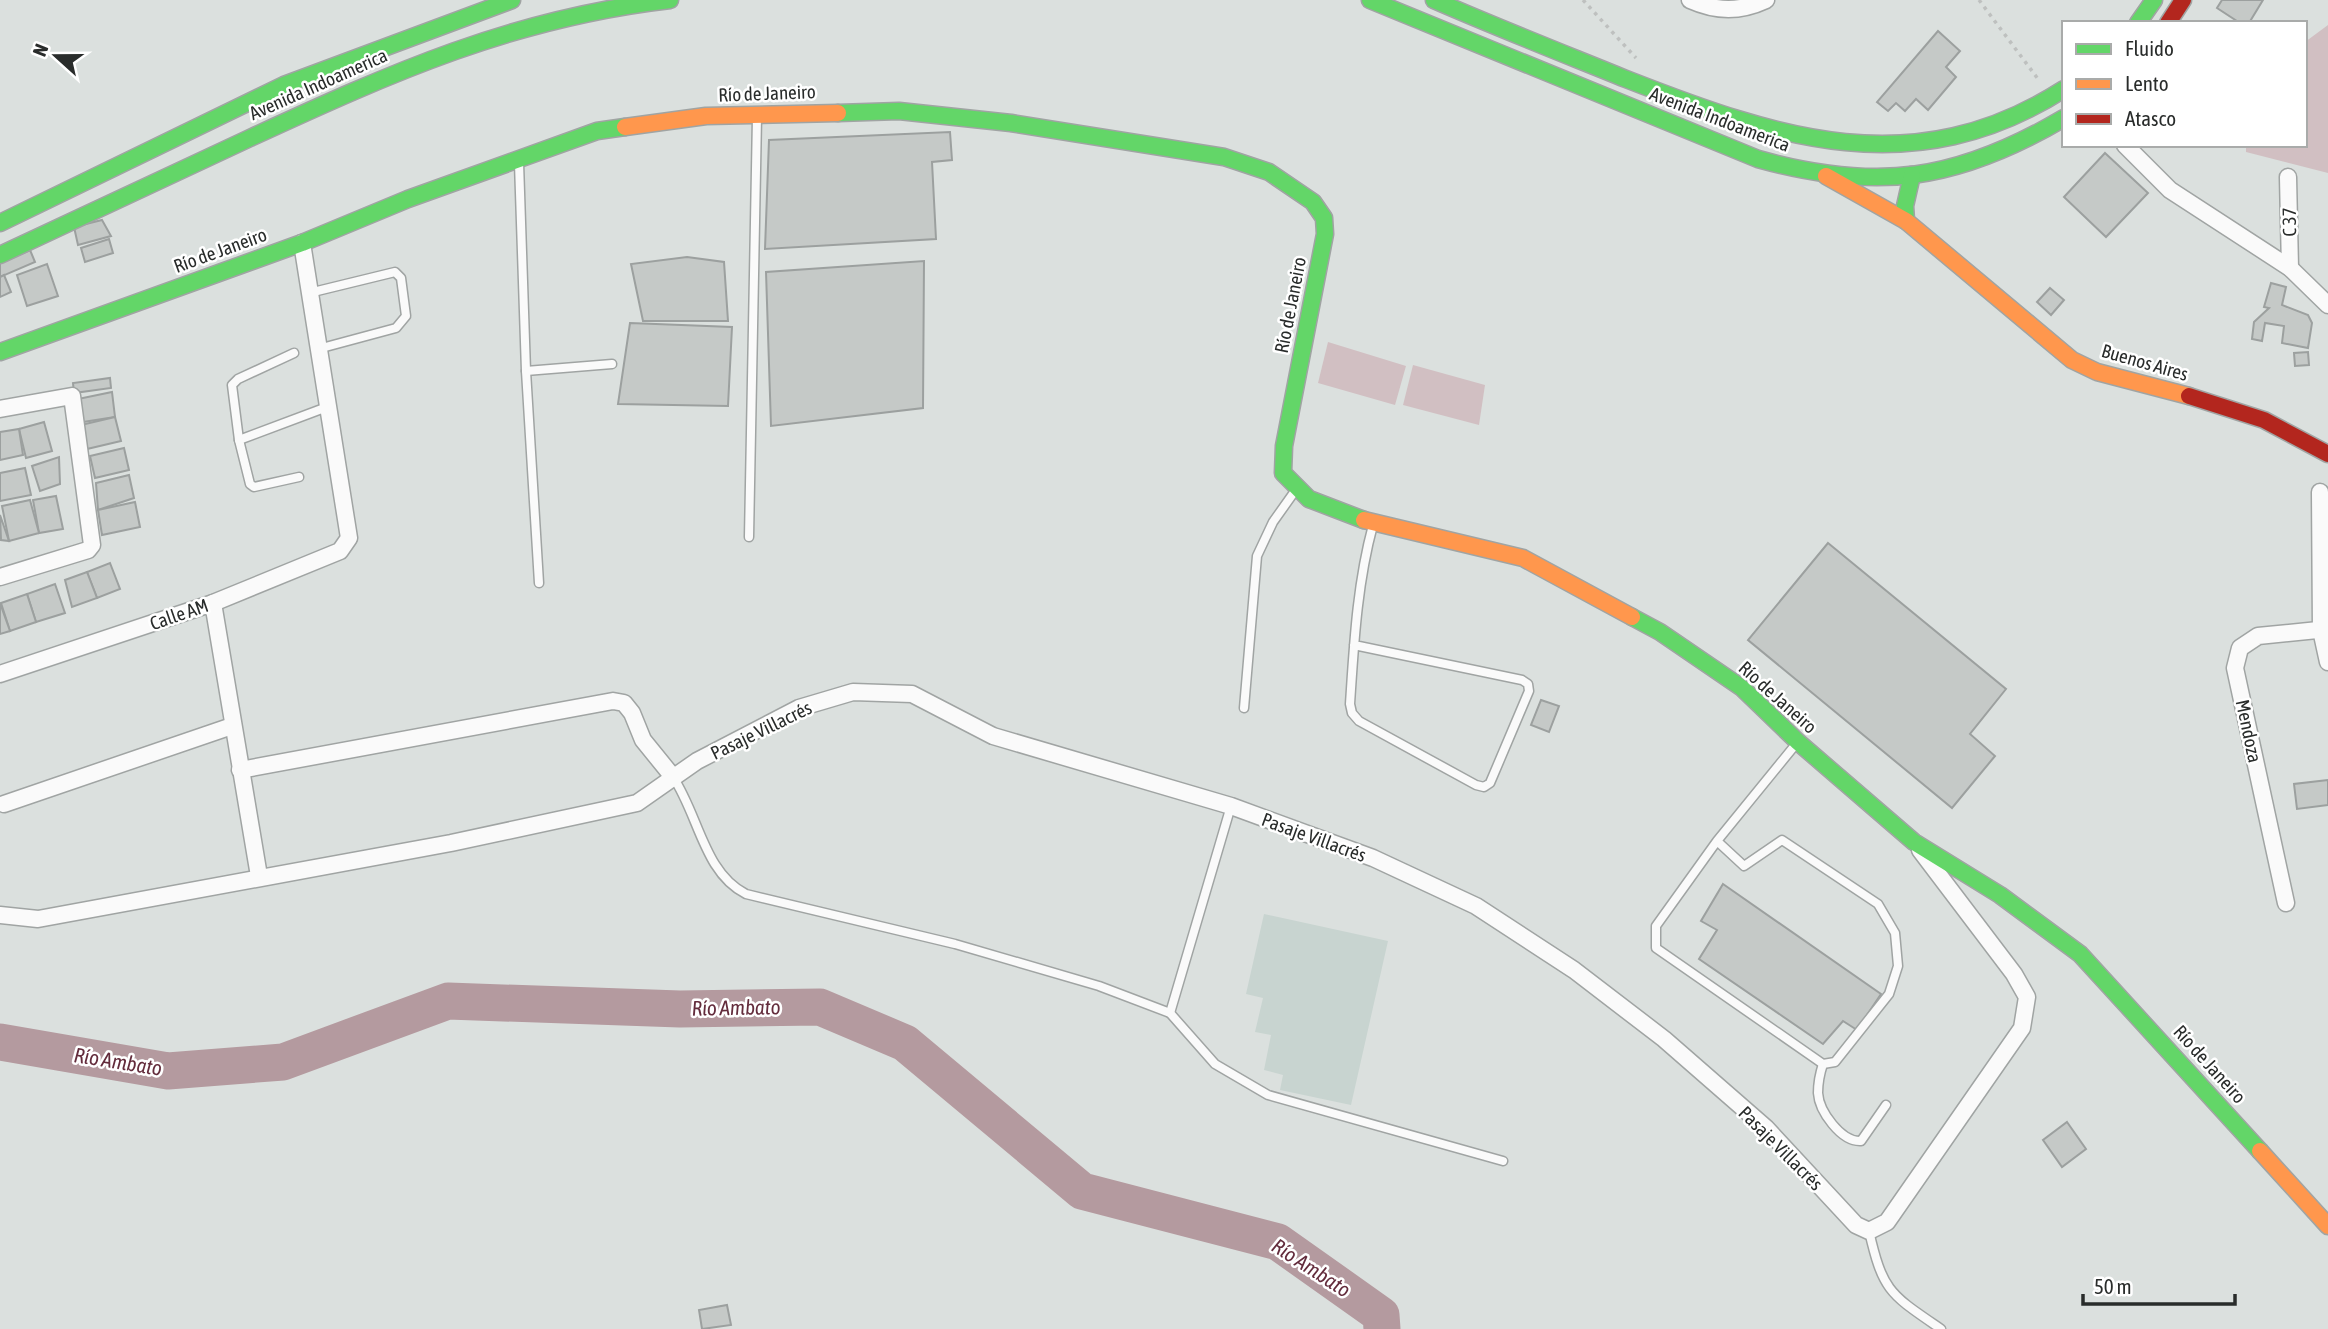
<svg xmlns="http://www.w3.org/2000/svg" width="2328" height="1329" viewBox="0 0 2328 1329" font-family="'Asap Condensed',sans-serif">
<style>
.built{fill:#c8d4d0}
.green{fill:#d1bfc2}
.lines{fill:none;stroke-linecap:round;stroke-linejoin:round}
.river{stroke:#b49a9f;stroke-width:37}
.building{fill:#c5c9c7;stroke:#9ca09f;stroke-width:2}
.lane-casing{stroke:#a0a4a3;stroke-width:11}
.street-casing{stroke:#a0a4a3;stroke-width:19}
.fast-casing{stroke:#a0a4a3;stroke-width:19}
.slow-casing{stroke:#a0a4a3;stroke-width:19}
.jam-casing{stroke:#a0a4a3;stroke-width:19}
.path{stroke:#bec0bf;stroke-width:3.5;stroke-dasharray:3.5 5;stroke-linecap:butt}
.lane{stroke:#fafafa;stroke-width:8}
.street{stroke:#fafafa;stroke-width:16}
.fast{stroke:#63d668;stroke-width:16}
.slow{stroke:#ff974d;stroke-width:16}
.jam{stroke:#b3261e;stroke-width:16}
.labels{text-anchor:middle;stroke-width:5;stroke-linejoin:round;paint-order:stroke}
.street-label{font-size:19px;fill:#292c2b;stroke:#fff}
.water-label{font-size:21px;font-style:italic;fill:#632c3c;stroke:#fff}
</style>
<rect width="100%" height="100%" fill="#dbe0de"/>
<!-- built -->
<polygon class="built" points="1264,914 1388,941 1351,1105 1280,1090 1283,1075 1264,1070 1271,1035 1255,1032 1263,998 1246,994"/>
<!-- green -->
<g class="green">
<polygon points="2328,25 2328,173 2246,152 2246,145 2305,145 2305,42"/>
<polygon points="1328,342 1406,366 1395,405 1318,383"/>
<polygon points="1413,365 1485,385 1479,425 1403,405"/>
</g>
<g class="lines">
<!-- river -->
<polyline class="river" points="0,1042 168,1071 283,1062 448,1001 680,1009 820,1007 905,1043 1082,1191 1278,1242 1381,1315 1382,1329"/>
</g>
<!-- building -->
<g class="building">
<polygon points="2222,0 2263,0 2249,23 2240,23 2217,8"/>
<polygon points="1938,31 1960,51 1946,67 1956,77 1928,110 1916,99 1905,111 1896,103 1888,111 1877,102"/>
<polygon points="950,132 952,160 932,162 936,239 765,249 769,140"/>
<polygon points="2105,153 2148,193 2106,237 2064,197"/>
<polygon points="102,220 111,236 78,245 74,227"/>
<polygon points="109,239 113,253 85,262 81,248"/>
<polygon points="30,250 35,262 0,277 0,263"/>
<polygon points="687,257 724,262 728,321 643,321 631,264"/>
<polygon points="924,261 923,408 771,426 766,272"/>
<polygon points="47,264 58,296 27,306 17,275"/>
<polygon points="4,275 11,292 0,297 0,277"/>
<polygon points="2271,283 2286,287 2282,305 2308,315 2312,323 2308,348 2282,343 2284,326 2265,323 2262,341 2252,339 2254,322 2269,308 2264,307"/>
<polygon points="2050,288 2064,300 2051,315 2037,302"/>
<polygon points="630,323 732,327 728,406 618,404"/>
<polygon points="2308,352 2309,365 2295,366 2294,353"/>
<polygon points="110,378 111,388 74,393 73,383"/>
<polygon points="112,392 115,417 83,422 78,399"/>
<polygon points="115,417 121,441 87,449 81,425"/>
<polygon points="44,422 52,451 26,458 19,429"/>
<polygon points="19,429 23,455 0,460 0,432"/>
<polygon points="124,448 129,470 95,478 90,456"/>
<polygon points="59,457 60,484 40,491 32,466"/>
<polygon points="25,468 31,495 0,501 0,473"/>
<polygon points="129,475 134,498 98,510 96,483"/>
<polygon points="56,496 63,529 39,533 33,500"/>
<polygon points="30,500 39,533 9,541 2,506"/>
<polygon points="135,502 140,527 102,535 98,510"/>
<polygon points="0,515 9,541 1,540"/>
<polygon points="1828,543 2006,689 1970,734 1995,756 1952,808 1748,640"/>
<polygon points="110,563 120,589 97,598 87,572"/>
<polygon points="87,572 97,598 72,607 65,580"/>
<polygon points="55,584 65,613 36,622 27,594"/>
<polygon points="27,594 36,622 10,631 1,603"/>
<polygon points="0,603 10,631 0,634"/>
<polygon points="1541,700 1559,706 1549,732 1531,725"/>
<polygon points="2328,780 2328,805 2297,809 2294,784"/>
<polygon points="1723,884 1881,994 1857,1030 1843,1021 1823,1044 1699,959 1717,930 1701,921"/>
<polygon points="2067,1122 2086,1149 2062,1167 2043,1140"/>
<polygon points="727,1305 731,1325 702,1329 699,1310"/>
</g>
<g class="lines">
<defs>
<g id="lane">
<polyline points="519,163 526,371 539,583"/>
<polyline points="309,293 395,272 401,278 406,316 396,328 318,349"/>
<polyline points="294,353 238,379 232,385 239,440 327,407"/>
<polyline points="526,371 612,364"/>
<polyline points="239,440 250,484 254,487 299,477"/>
<polyline points="749,537 757,117"/>
<path d="M1354,645L1522,680L1528,684L1529,691L1490,783L1484,787L1476,785L1359,721L1352,713L1350,704C1354,644 1357,584 1373,525"/>
<polyline points="1244,708 1257,556 1273,522 1295,491"/>
<path d="M673,777C699,816 704,873 746,894L955,944L1099,986L1170,1013L1215,1064L1268,1095L1503,1161"/>
<polyline points="1717,841 1744,866 1782,840 1878,904 1895,933 1898,966 1889,994 1835,1062 1823,1064 1656,948 1656,926 1717,841 1796,744"/>
<polyline points="1170,1013 1231,806"/>
<path d="M1823,1064C1820,1073 1818,1083 1818,1093C1819,1111 1841,1142 1861,1141L1886,1105"/>
<path d="M1869,1231C1883,1292 1890,1294 1941,1329"/>
</g>
<g id="street">
<path d="M1690,0C1717,12 1740,12 1766,0"/>
<polyline points="2125,145 2170,190 2290,268 2328,305"/>
<polyline points="2288,177 2290,268"/>
<polyline points="0,409 72,396 92,545 88,550 0,577"/>
<polyline points="2320,492 2321,630 2328,662"/>
<polyline points="213,603 259,876"/>
<polyline points="0,674 213,603 340,551 349,538 302,243"/>
<polyline points="240,770 613,701 624,703 632,713 643,740 673,777"/>
<polyline points="4,804 232,726"/>
<polyline points="2286,903 2235,668 2240,648 2258,636 2328,629"/>
<polyline points="0,915 38,919 451,843 637,803 697,761 799,708 853,692 912,694 993,736 1231,806 1373,858 1476,906 1574,970 1664,1039 1766,1128 1856,1225 1869,1231 1887,1222 2022,1028 2027,997 2014,974 1920,850"/>
</g>
<g id="fast">
<path d="M1370,0L1758,159C1877,192 1957,181 2064,118"/>
<path d="M1434,0C1498,28 1562,53 1626,79C1777,138 1914,185 2064,89"/>
<polyline points="2138,23 2154,0"/>
<polyline points="838,113 899,111 1011,123 1224,157 1269,172 1313,202 1324,218 1325,234 1284,446 1283,473 1309,499 1364,520"/>
<polyline points="1906,221 1905,206 1912,175"/>
<polyline points="0,223 284,85 512,0"/>
<path d="M0,255C83,216 166,177 250,138C391,73 513,18 670,0"/>
<polyline points="0,352 302,243 408,199 597,131 625,127"/>
<polyline points="1632,617 1660,632 1742,688 1798,742 1914,842 2000,895 2080,954 2260,1151"/>
</g>
<g id="slow">
<polyline points="625,127 706,116 838,113"/>
<polyline points="1826,176 1906,221 2072,360 2097,372 2189,396"/>
<polyline points="1364,520 1523,558 1632,617"/>
<polyline points="2260,1151 2328,1226"/>
</g>
<g id="jam">
<polyline points="2168,23 2183,0"/>
<polyline points="2189,396 2264,420 2328,454"/>
</g>
</defs>
<!-- lane casing -->
<use href="#lane" class="lane-casing"/>
<!-- street casing -->
<use href="#street" class="street-casing"/>
<!-- fast casing -->
<use href="#fast" class="fast-casing"/>
<!-- slow casing -->
<use href="#slow" class="slow-casing"/>
<!-- jam casing -->
<use href="#jam" class="jam-casing"/>
<!-- path -->
<g class="path">
<polyline points="1583,0 1636,58"/>
<polyline points="1979,0 2038,79"/>
</g>
<!-- lane -->
<use href="#lane" class="lane"/>
<!-- street -->
<use href="#street" class="street"/>
<!-- fast -->
<use href="#fast" class="fast"/>
<!-- slow -->
<use href="#slow" class="slow"/>
<!-- jam -->
<use href="#jam" class="jam"/>
</g>
<g class="labels">
<!-- street labels -->
<g class="street-label">
<text transform="translate(318 84) rotate(-24)" y="7">Avenida Indoamerica</text>
<text transform="translate(767 93) rotate(-2)" y="7">Río de Janeiro</text>
<text transform="translate(1720 119) rotate(21)" y="7">Avenida Indoamerica</text>
<text transform="translate(2289 222) rotate(-91)" y="7">C 37</text>
<text transform="translate(220 250) rotate(-20)" y="7">Río de Janeiro</text>
<text transform="translate(1290 305) rotate(-79)" y="7">Río de Janeiro</text>
<text transform="translate(2145 362) rotate(16)" y="7">Buenos Aires</text>
<text transform="translate(179 614) rotate(-19)" y="7">Calle AM</text>
<text transform="translate(1778 697) rotate(42)" y="7">Río de Janeiro</text>
<text transform="translate(761 730) rotate(-26)" y="7">Pasaje Villacrés</text>
<text transform="translate(2249 731) rotate(78)" y="7">Mendoza</text>
<text transform="translate(1314 837) rotate(20)" y="7">Pasaje Villacrés</text>
<text transform="translate(2210 1064) rotate(48)" y="7">Río de Janeiro</text>
<text transform="translate(1781 1148) rotate(45)" y="7">Pasaje Villacrés</text>
</g>
<!-- water labels -->
<g class="water-label">
<text transform="translate(736 1008) rotate(-1)" y="7">Río Ambato</text>
<text transform="translate(118 1062) rotate(9)" y="7">Río Ambato</text>
<text transform="translate(1311 1268) rotate(33)" y="7">Río Ambato</text>
</g>
</g>
<!-- legend -->
<rect x="2062" y="21" width="245" height="126" fill="#ffffff" stroke="#a9abaa" stroke-width="2"/>
<rect x="2076" y="44" width="35" height="10" fill="#63d668" stroke="#a9abaa" stroke-width="2"/>
<text x="2125" y="56" font-size="21" fill="#292c2b">Fluido</text>
<rect x="2076" y="79" width="35" height="10" fill="#ff974d" stroke="#a9abaa" stroke-width="2"/>
<text x="2125" y="91" font-size="21" fill="#292c2b">Lento</text>
<rect x="2076" y="114" width="35" height="10" fill="#b3261e" stroke="#a9abaa" stroke-width="2"/>
<text x="2125" y="126" font-size="21" fill="#292c2b">Atasco</text>
<!-- north arrow -->
<g transform="translate(56 56) rotate(291)" stroke="#ffffff" stroke-width="5" paint-order="stroke">
<path d="M0-5L12 26L0 18L-12 26Z" fill="#292c2b"/>
<text y="-10" font-size="19" font-weight="bold" text-anchor="middle" fill="#292c2b">N</text>
</g>
<!-- scale -->
<path d="M2083 1294v10h152v-10" fill="none" stroke="#292c2b" stroke-width="3.5"/>
<text x="2094" y="1294" font-size="21" fill="#292c2b" stroke="#ffffff" stroke-width="5" paint-order="stroke">50 m</text>
</svg>
